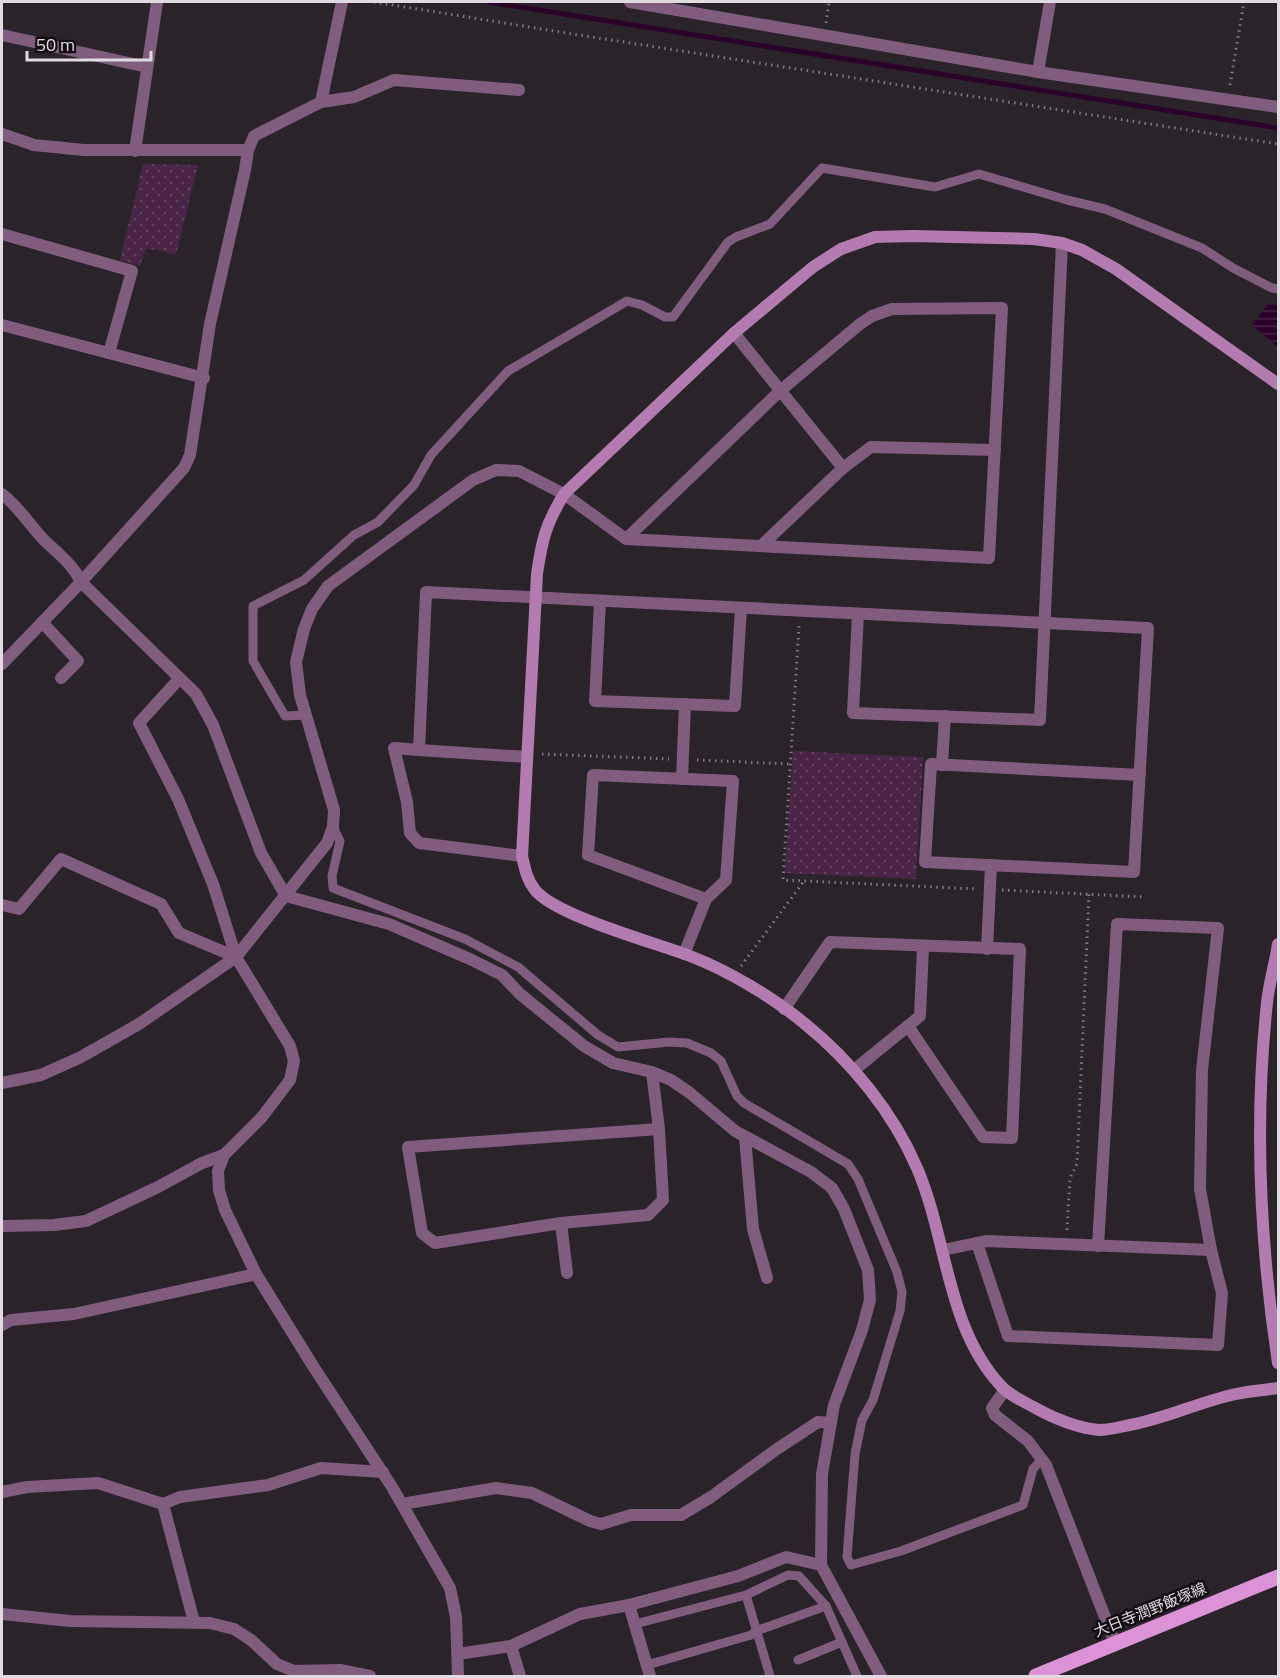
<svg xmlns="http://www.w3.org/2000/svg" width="1280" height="1678" viewBox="0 0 1280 1678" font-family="'Titillium Web','Noto Sans JP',sans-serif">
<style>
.park{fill:url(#park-dots)}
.water{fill:url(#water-rules)}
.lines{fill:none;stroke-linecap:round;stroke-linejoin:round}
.stream{stroke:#2a0129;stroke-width:5}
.path{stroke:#827c82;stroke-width:3;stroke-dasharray:1.5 4.5;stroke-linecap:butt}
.lane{stroke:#805d7e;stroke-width:9}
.street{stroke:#805d7e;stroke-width:12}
.secondary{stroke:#b47bb0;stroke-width:12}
.primary{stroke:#dc92d7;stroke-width:15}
.labels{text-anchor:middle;stroke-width:5;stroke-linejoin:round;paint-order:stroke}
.street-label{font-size:15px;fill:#e0dbe0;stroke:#110d10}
</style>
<defs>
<pattern id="park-dots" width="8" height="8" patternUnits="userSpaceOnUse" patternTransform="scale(1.5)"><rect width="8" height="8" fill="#492547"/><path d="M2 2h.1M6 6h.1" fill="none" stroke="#634461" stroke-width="1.8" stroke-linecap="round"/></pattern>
<pattern id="water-rules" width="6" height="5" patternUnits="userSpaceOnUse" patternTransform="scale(1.5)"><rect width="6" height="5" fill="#2a0129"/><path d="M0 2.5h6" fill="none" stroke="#492548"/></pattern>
</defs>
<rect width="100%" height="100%" fill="#2a232a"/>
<!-- park -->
<g class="park">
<polygon points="143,164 198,165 176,255 146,248 140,266 120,260"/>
<polygon points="793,751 923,757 916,879 785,873"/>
</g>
<!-- water -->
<polygon class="water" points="1268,304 1278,304 1278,347 1252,325"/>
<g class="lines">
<!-- stream -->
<polyline class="stream" points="489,2 1278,128"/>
<!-- path -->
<g class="path">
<polyline points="374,2 579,35 1278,144"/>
<polyline points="826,23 829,2"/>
<polyline points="1230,85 1244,2"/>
<polyline points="799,626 783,880 978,889"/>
<polyline points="542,754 669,759"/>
<polyline points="697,760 790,764"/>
<polyline points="1002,890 1144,897"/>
<polyline points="741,966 804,881"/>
<polyline points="1067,1230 1070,1178 1077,1164 1089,894"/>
</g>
<!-- lane -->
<g class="lane">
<polyline points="306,715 285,716 253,661 253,606 304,580 354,535 378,522 414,485 431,455 508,371 627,301 642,305 665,317 673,317 728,242 736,237 770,224 822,168 935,187 979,174 1067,200 1105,209 1202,248 1233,268 1272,288 1278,289"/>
<polyline points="333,827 340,841 332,876 333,888 465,939 518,967 598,1035 618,1047 669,1042 687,1043 711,1053 721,1061 737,1096 744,1103 848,1164 858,1179 897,1272 902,1292 900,1311 873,1400 862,1420 855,1454 847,1557 851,1565 901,1551 1023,1505 1033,1469 1042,1459"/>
<polyline points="746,1595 770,1676"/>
<polyline points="635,1624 746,1595 788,1575 799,1576 826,1606 857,1676"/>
<polyline points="798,1660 842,1642"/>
<polyline points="647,1665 751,1635 756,1631 826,1606"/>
</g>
<!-- street -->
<g class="street">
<polyline points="630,2 1038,72 1278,107"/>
<polyline points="2,35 147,67"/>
<polyline points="1038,72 1050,2"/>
<polyline points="321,102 354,97 394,80 519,90"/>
<polyline points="2,134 34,145 84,150 248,150"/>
<polyline points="135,151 157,2"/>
<polyline points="2,234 132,271 109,353"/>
<polyline points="2,325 204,378"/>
<polyline points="734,333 843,468 761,546"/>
<polyline points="843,468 871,447 995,450"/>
<path d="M2,494C18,506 29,524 43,539C57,553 73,564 81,582L196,694L213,725L261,853L286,896L389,924L472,960L502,975L520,994L584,1046L613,1063L652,1072L671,1080L690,1093L735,1131L811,1172L832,1188L844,1209L868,1270L870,1300L862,1330L834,1405L822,1474L821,1565L881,1676"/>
<polyline points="600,601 595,701 735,706 741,608"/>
<polyline points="858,614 853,713 1040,720 1062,243"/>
<polyline points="42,622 78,661 61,678"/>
<polyline points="2,664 81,582 184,468 190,455 210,324 245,170 248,150 254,136 321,102 342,2"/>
<polyline points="179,679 139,723 178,799 213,884 236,957 290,1046 294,1061 290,1080 262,1117 224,1155 218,1171 219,1190 225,1210 256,1274 313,1366 392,1487 450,1588 456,1617 458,1676"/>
<polyline points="419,750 527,757"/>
<polyline points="942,765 945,716"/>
<polyline points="682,779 685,704"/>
<polyline points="522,856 419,843 410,833 407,802 394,748 419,750 426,592 1148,628 1134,872 925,862 931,764 1140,775"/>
<polyline points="2,905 19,909 61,859 161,904 179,933 236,957"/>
<polyline points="987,949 991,865"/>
<polyline points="684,954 706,899 726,880 733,781 593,775 588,855 706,899"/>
<polyline points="784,1009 830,942 1020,949 1012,1138 983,1137 908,1026 854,1070"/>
<polyline points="908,1026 920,1016 923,946"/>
<polyline points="652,1072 659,1129 663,1200 648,1215 561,1223 435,1243 422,1233 408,1147 659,1129"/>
<polyline points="2,1083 41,1075 81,1057 139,1024 236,957 327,843 333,827 334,810 300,695 296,662 304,629 312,609 328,586 473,480 496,470 519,471 564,494 626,539 989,558 1002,308 892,309 872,316 860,324 781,390 626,539"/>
<polyline points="745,1137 753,1229 767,1278"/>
<polyline points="561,1223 567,1273"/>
<polyline points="2,1226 54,1225 86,1221 158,1187 202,1163 224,1155"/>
<polyline points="977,1243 1008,1336 1218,1345 1222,1293 1211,1250 1200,1189 1202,1070 1218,928 1117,924 1098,1246"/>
<polyline points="943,1250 986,1241 1211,1250"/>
<polyline points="2,1325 11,1320 74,1314 256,1274"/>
<polyline points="1005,1390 992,1408 995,1415 1028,1441 1046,1465 1115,1643"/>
<polyline points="2,1492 27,1487 98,1483 163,1504 180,1497 268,1485 321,1468 383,1472"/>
<polyline points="163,1504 194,1622"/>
<polyline points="402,1504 496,1488 532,1493 590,1521 601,1524 631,1515 681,1515 711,1497 777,1449 818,1422 831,1423"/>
<polyline points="629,1605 650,1676"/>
<polyline points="2,1614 70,1621 210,1623 234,1629 251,1640 277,1664 294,1671 340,1670 370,1676"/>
<polyline points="511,1646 520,1676"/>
<polyline points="458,1654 511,1646 580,1614 629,1605 738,1576 786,1557 821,1565"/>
</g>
<!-- secondary -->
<g class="secondary">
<path d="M1278,384L1116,269L1082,250L1062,243L1034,239L913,236L875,237L841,249L813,267L734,333L564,494C546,524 542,539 537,574L522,856C525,869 527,880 535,890C556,916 656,943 690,956C729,971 772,997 804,1023C851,1061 893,1112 917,1168C948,1240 946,1329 1003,1388C1012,1397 1027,1403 1039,1410C1058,1420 1077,1428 1099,1430C1107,1430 1116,1428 1125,1426C1163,1420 1198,1402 1236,1394C1250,1391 1265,1390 1278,1388"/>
<path d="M1278,944C1275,964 1269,983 1267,1003C1254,1123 1260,1244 1278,1363"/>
</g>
<!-- primary -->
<polyline class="primary" points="1036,1676 1278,1577"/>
</g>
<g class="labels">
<!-- street labels -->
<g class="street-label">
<text transform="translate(1150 1610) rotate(-22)" y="5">大日寺潤野飯塚線</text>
</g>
</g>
<!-- border -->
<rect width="1280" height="1678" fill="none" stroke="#e0dbe0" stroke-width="6"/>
<!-- scale -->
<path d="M27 51v9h124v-9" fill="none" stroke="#e0dbe0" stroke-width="3"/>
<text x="36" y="51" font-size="18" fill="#e0dbe0" stroke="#110d10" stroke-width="4.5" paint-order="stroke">50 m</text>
</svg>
